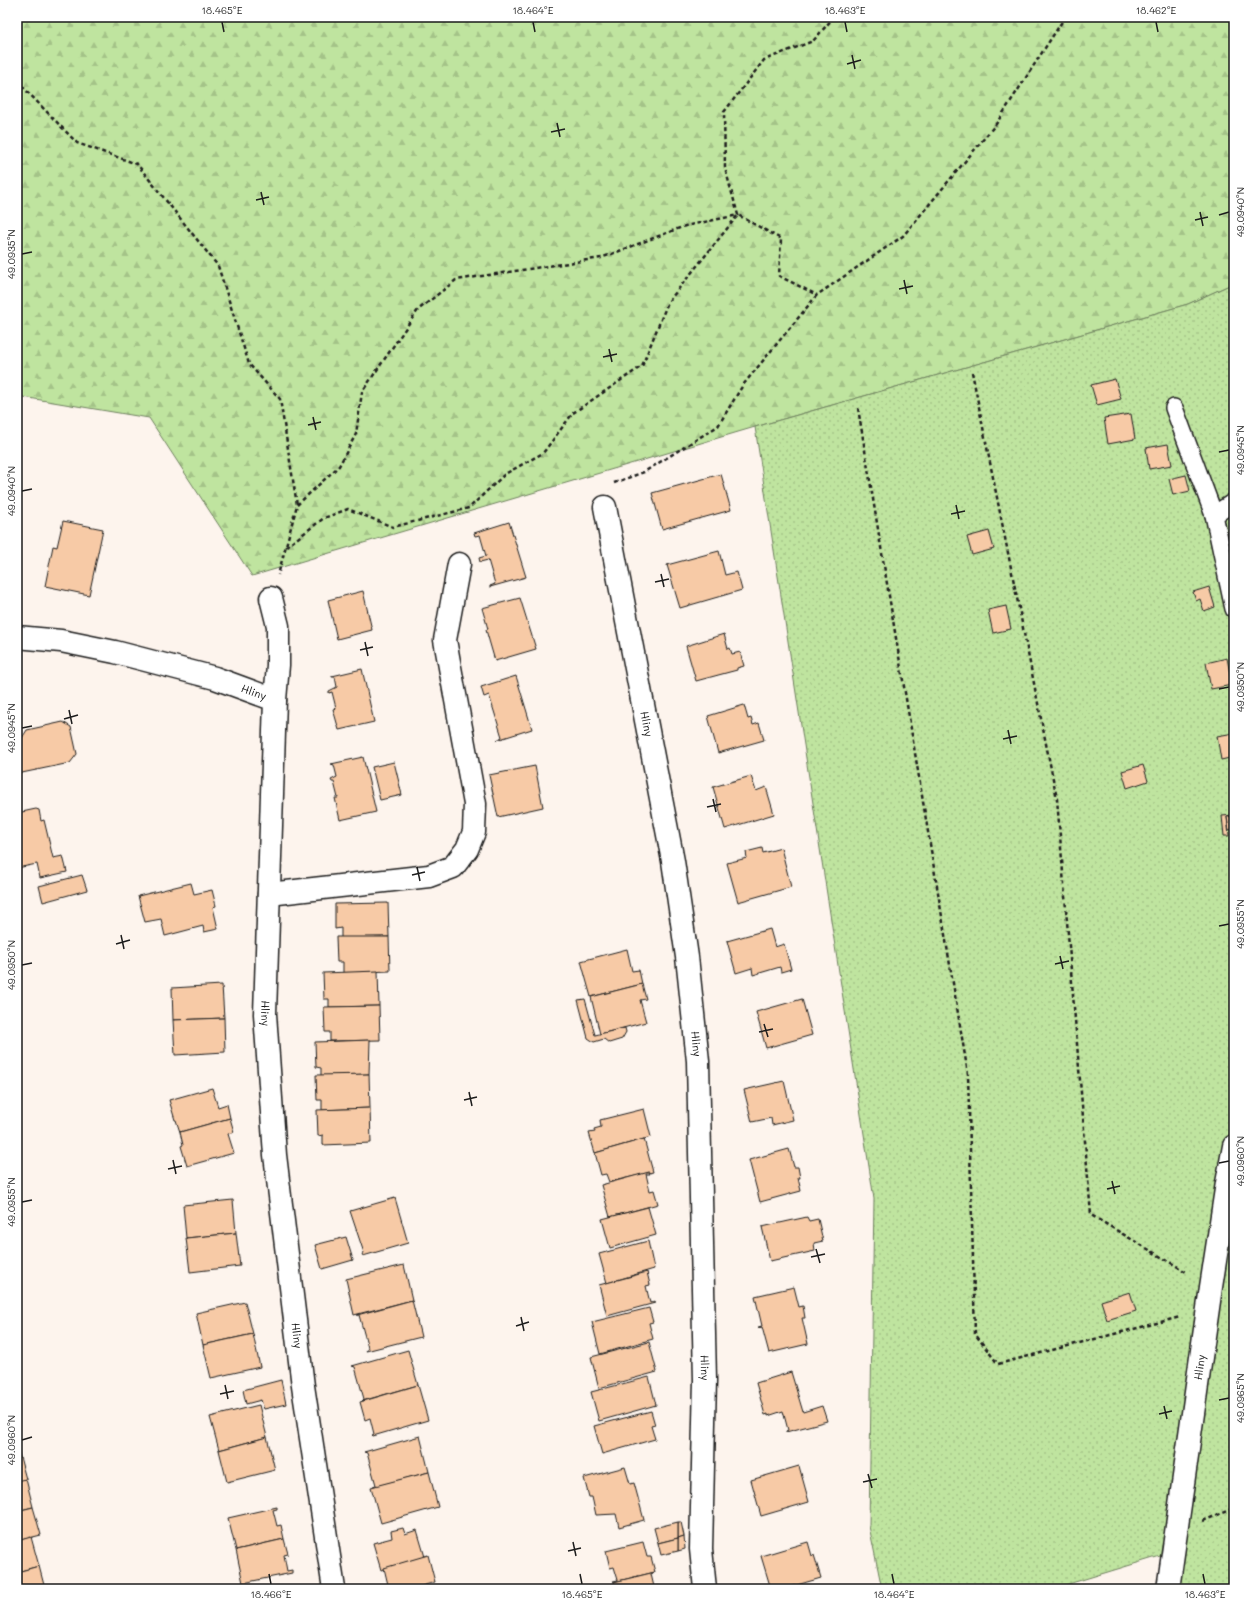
<svg xmlns="http://www.w3.org/2000/svg" width="1251" height="1606" viewBox="0 0 1251 1606" font-family="Mali,sans-serif">
<style>
.forest{fill:url(#forest-firs);stroke:#6e805e}
.park{fill:url(#park-dots);stroke:#6e805e}
.building{fill:#f7caa6;stroke:#1c1c1c}
.lines{fill:none;stroke-linecap:round;stroke-linejoin:round}
.service-casing{stroke:#1c1c1c;stroke-width:20}
.minor-casing{stroke:#1c1c1c;stroke-width:25}
.path{stroke:#1c1c1c;stroke-width:2.5;stroke-dasharray:4 3;stroke-linecap:butt}
.service{stroke:#fff;stroke-width:17}
.minor{stroke:#fff;stroke-width:22}
.ticks{fill:none;stroke:#1c1c1c;stroke-width:1.5}
.labels{text-anchor:middle;stroke-width:4;stroke-linejoin:round;paint-order:stroke}
.street-label{font-size:11px;fill:#1c1c1c;stroke:#fff}
.neatline{fill:none;stroke:#1c1c1c;stroke-width:1.5}
.ticks-label{font-size:10px;text-anchor:middle;fill:#1c1c1c}
</style>
<defs>
<pattern id="forest-firs" width="22" height="20" patternUnits="userSpaceOnUse"><rect width="22" height="20" fill="#bfe49f"/><path d="M5 1l3.5 6h-7zM16 11l3.5 6h-7z" fill="#a4c388"/></pattern>
<pattern id="park-dots" width="8" height="8" patternUnits="userSpaceOnUse"><rect width="8" height="8" fill="#bfe49f"/><path d="M2 2h.1M6 6h.1" fill="none" stroke="#a4c388" stroke-width="1.8" stroke-linecap="round"/></pattern>
</defs>
<rect width="100%" height="100%" fill="#fdf4ed"/>
<filter id="ink" filterUnits="userSpaceOnUse"><feTurbulence type="fractalNoise" baseFrequency=".025" numOctaves="2"/><feDisplacementMap in="SourceGraphic" scale="8" xChannelSelector="R" yChannelSelector="G"/><feConvolveMatrix kernelMatrix="1 2 1 2 8 2 1 2 1" color-interpolation-filters="sRGB"/></filter>
<g filter="url(#ink)">
<!-- forest -->
<polygon class="forest" points="17,17 1234,17 1234,283 1188,304 755,427 252,576 149,418 17,396"/>
<!-- park -->
<polygon class="park" points="1234,283 1234,1589 1168,1589 1170,1553 1052,1589 882,1589 869,1526 874,1199 755,427 1188,304"/>
<!-- building -->
<g class="building">
<polygon points="1115,379 1121,399 1097,405 1091,385"/>
<polygon points="1131,414 1135,439 1108,444 1104,418"/>
<polygon points="1168,444 1172,465 1149,469 1146,448"/>
<polygon points="721,474 731,510 662,529 652,493"/>
<polygon points="1186,475 1190,491 1173,495 1169,479"/>
<polygon points="63,521 103,529 89,595 45,586 53,546 57,547"/>
<polygon points="509,522 526,577 490,587 490,586 495,584 488,560 480,562 479,558 486,556 480,535 475,536 474,533"/>
<polygon points="989,531 994,549 972,555 967,537"/>
<polygon points="719,551 725,575 737,572 742,590 680,608 667,565"/>
<polygon points="1209,587 1215,607 1204,611 1200,599 1196,601 1193,592"/>
<polygon points="363,591 372,630 337,639 328,600"/>
<polygon points="520,598 536,649 495,661 486,630 488,629 482,608"/>
<polygon points="1006,606 1011,629 993,633 988,610"/>
<polygon points="724,634 728,649 730,648 732,654 740,652 744,666 737,668 737,670 696,681 686,646"/>
<polygon points="1227,658 1232,685 1211,689 1206,663"/>
<polygon points="362,669 374,722 339,730 333,709 336,708 332,692 329,693 329,691 337,687 335,677 332,677 332,676"/>
<polygon points="516,676 532,729 497,740 502,737 489,695 484,697 481,687"/>
<polygon points="744,705 748,719 751,718 753,725 759,723 764,740 718,753 708,716"/>
<polygon points="63,722 71,727 77,754 70,763 17,774 17,747 21,746 20,741 27,730"/>
<polygon points="1234,733 1234,757 1221,760 1217,736"/>
<polygon points="363,757 376,812 340,820 335,798 338,798 334,782 332,782 331,780 337,777 334,765 331,764"/>
<polygon points="394,762 402,795 380,800 372,767"/>
<polygon points="1143,765 1148,781 1127,788 1122,771"/>
<polygon points="535,766 543,807 498,817 489,775"/>
<polygon points="751,776 756,791 766,787 774,814 725,829 713,787"/>
<polygon points="36,809 39,810 41,821 44,820 53,858 63,856 67,872 40,878 37,864 17,868 17,813"/>
<polygon points="1234,815 1234,816 1227,817 1229,836 1224,836 1222,816"/>
<polygon points="1234,816 1234,834 1233,829 1229,830 1227,817"/>
<polygon points="762,848 763,853 781,848 791,887 738,902 727,863 747,858 746,852"/>
<polygon points="82,875 87,890 43,902 39,886"/>
<polygon points="191,883 194,894 212,890 216,906 213,907 218,929 204,932 203,926 165,936 161,919 145,922 138,896"/>
<polygon points="388,903 389,937 341,938 341,928 335,929 335,904"/>
<polygon points="770,929 775,947 784,944 791,969 781,972 780,967 753,975 752,968 736,973 727,941"/>
<polygon points="336,937 389,937 390,971 343,973 343,962 337,962"/>
<polygon points="627,949 632,971 639,970 642,984 591,997 581,961"/>
<polygon points="378,971 379,1006 329,1007 329,999 324,999 323,973"/>
<polygon points="642,984 646,999 640,1000 646,1022 600,1034 591,997"/>
<polygon points="222,985 224,1018 173,1020 172,988"/>
<polygon points="585,999 595,1035 625,1028 626,1032 622,1039 609,1043 604,1039 594,1042 588,1038 578,1000"/>
<polygon points="802,999 812,1035 766,1048 756,1012"/>
<polygon points="379,1006 380,1040 330,1041 330,1032 325,1032 324,1007"/>
<polygon points="224,1018 225,1052 175,1055 173,1020"/>
<polygon points="370,1040 369,1074 321,1076 321,1068 316,1067 315,1042"/>
<polygon points="369,1074 370,1108 322,1110 322,1100 317,1100 316,1075"/>
<polygon points="784,1081 793,1120 772,1125 771,1118 752,1122 744,1090"/>
<polygon points="212,1088 218,1107 227,1104 230,1118 180,1132 176,1120 175,1120 169,1100"/>
<polygon points="370,1108 371,1143 323,1145 323,1135 318,1136 317,1110"/>
<polygon points="644,1109 651,1137 595,1153 589,1133 595,1132 594,1129 601,1127 600,1120"/>
<polygon points="230,1118 234,1132 228,1134 234,1153 187,1166 181,1146 183,1145 180,1132"/>
<polygon points="644,1139 653,1172 609,1182 606,1174 601,1175 595,1153"/>
<polygon points="789,1149 794,1167 798,1167 800,1178 798,1178 801,1191 760,1202 749,1160"/>
<polygon points="649,1172 650,1174 646,1174 650,1191 654,1190 658,1204 610,1217 601,1185"/>
<polygon points="395,1198 408,1243 363,1256 362,1254 364,1253 350,1211"/>
<polygon points="233,1200 236,1233 186,1238 183,1205"/>
<polygon points="648,1207 656,1235 610,1248 602,1219"/>
<polygon points="807,1217 809,1221 818,1219 823,1241 814,1243 815,1251 770,1261 762,1227"/>
<polygon points="236,1233 240,1266 190,1272 186,1238"/>
<polygon points="346,1237 353,1260 322,1269 315,1245"/>
<polygon points="648,1241 654,1269 607,1283 599,1254"/>
<polygon points="404,1265 412,1300 354,1315 346,1279"/>
<polygon points="647,1272 650,1285 646,1286 650,1303 654,1301 655,1303 607,1316 599,1285"/>
<polygon points="794,1287 799,1307 803,1306 805,1318 802,1318 808,1344 769,1353 762,1327 758,1328 758,1327 762,1326 755,1296"/>
<polygon points="1130,1292 1136,1311 1107,1320 1101,1301"/>
<polygon points="412,1300 421,1337 366,1351 368,1348 359,1315 357,1315"/>
<polygon points="245,1302 253,1334 203,1345 196,1313"/>
<polygon points="649,1308 653,1322 649,1323 653,1339 600,1354 592,1322"/>
<polygon points="253,1334 260,1367 211,1378 203,1345"/>
<polygon points="649,1342 657,1372 599,1388 591,1357"/>
<polygon points="408,1350 418,1385 362,1401 364,1399 355,1367 352,1366"/>
<polygon points="791,1372 803,1412 822,1406 827,1421 786,1432 786,1431 788,1430 783,1411 768,1416 768,1414 765,1415 756,1383"/>
<polygon points="649,1377 656,1405 599,1421 591,1392"/>
<polygon points="281,1380 286,1404 264,1409 261,1400 246,1404 243,1390"/>
<polygon points="418,1385 428,1420 373,1436 372,1435 374,1434 370,1418 365,1420 360,1402"/>
<polygon points="259,1405 267,1437 219,1450 210,1417"/>
<polygon points="651,1411 655,1425 651,1426 655,1439 602,1454 594,1426"/>
<polygon points="420,1436 429,1472 374,1487 373,1486 376,1485 367,1453 364,1452"/>
<polygon points="267,1437 275,1470 227,1482 219,1450"/>
<polygon points="18,1450 26,1479 17,1481 17,1451"/>
<polygon points="799,1466 809,1502 761,1516 751,1480"/>
<polygon points="625,1467 630,1484 634,1483 644,1520 619,1527 616,1514 596,1515 592,1497 589,1497 584,1478"/>
<polygon points="429,1472 438,1507 381,1523 371,1487"/>
<polygon points="26,1479 33,1507 17,1511 17,1481"/>
<polygon points="33,1507 41,1535 17,1541 17,1511"/>
<polygon points="277,1507 277,1509 273,1510 277,1526 281,1525 284,1539 236,1550 228,1518"/>
<polygon points="678,1522 681,1522 684,1536 678,1538"/>
<polygon points="678,1522 678,1538 658,1543 654,1528"/>
<polygon points="403,1528 405,1534 417,1530 425,1557 381,1570 373,1543 392,1538 391,1531"/>
<polygon points="684,1536 685,1549 678,1551 678,1538"/>
<polygon points="31,1537 39,1566 17,1572 17,1541"/>
<polygon points="678,1538 678,1551 661,1555 658,1543"/>
<polygon points="284,1539 288,1554 284,1555 287,1571 292,1570 292,1573 243,1583 236,1550"/>
<polygon points="643,1542 647,1557 651,1557 655,1572 614,1582 613,1581 618,1580 614,1567 610,1568 606,1551"/>
<polygon points="808,1542 812,1556 814,1555 821,1578 783,1589 771,1589 761,1556"/>
<polygon points="428,1555 435,1582 422,1586 423,1589 389,1589 384,1568"/>
<polygon points="39,1566 45,1589 17,1589 17,1572"/>
<polygon points="655,1572 651,1574 654,1587 659,1586 659,1589 615,1589 614,1582"/>
</g>
<g class="lines">
<defs>
<g id="service">
<polyline points="1174,408 1214,515 1234,609"/>
<polyline points="1214,515 1234,502"/>
</g>
<g id="minor">
<path id="s1" d="M605,507L673,861L687,957L698,1061L705,1380L701,1549L705,1589"/>
<polyline points="271,598 278,626 278,665 275,700"/>
<path id="s2" d="M17,637L61,641L115,652L215,678L275,700L265,1014L275,1155L303,1386L334,1589"/>
<polyline points="269,894 429,876 453,867 467,849 474,832 475,804 445,640 459,564"/>
<path id="s3" d="M1168,1589L1211,1287L1227,1183L1234,1146"/>
</g>
</defs>
<!-- service casing -->
<use href="#service" class="service-casing"/>
<!-- minor casing -->
<use href="#minor" class="minor-casing"/>
<!-- path -->
<g class="path">
<polyline points="17,81 77,143 137,164 218,266 249,364 280,399 297,505 278,575"/>
<polyline points="972,372 1057,799 1091,1215 1188,1273"/>
<polyline points="858,408 968,1074 975,1334 998,1364 1180,1317"/>
<polyline points="614,483 644,472 718,426 743,385 817,295 903,236 996,124 1065,17"/>
<polyline points="297,505 339,466 356,434 362,392 418,310 456,280 601,258 685,226 738,215 725,168 724,112 764,60 813,41 834,17"/>
<polyline points="286,547 324,518 348,509 393,527 469,508 505,474 543,453 573,413 642,366 668,302 738,215 781,239 779,276 817,295"/>
<polyline points="1203,1521 1234,1508"/>
</g>
<!-- service -->
<use href="#service" class="service"/>
<!-- minor -->
<use href="#minor" class="minor"/>
</g>
</g>
<!-- ticks -->
<path class="ticks" d="M222,22L224,32M533,22L535,32M845,22L847,32M1156,22L1158,32M852,55L855,69M847,64L861,60M557,123L560,137M551,132L565,129M261,192L264,205M256,200L269,197M1200,212L1203,226M1219,215L1229,212M1195,220L1208,217M22,254L32,252M904,280L907,294M899,289L913,286M609,349L612,362M603,357L617,354M313,417L316,430M308,425L321,422M1219,452L1229,450M22,491L32,489M956,505L959,519M951,514L965,511M661,574L664,587M655,582L669,579M365,642L368,656M360,650L373,647M1219,689L1229,687M69,710L72,724M64,719L78,715M22,728L32,726M1008,730L1011,744M1003,739L1017,736M713,799L716,812M707,807L721,804M417,867L420,881M412,875L425,872M1219,926L1229,924M121,935L124,949M116,944L130,940M1060,956L1063,969M1055,964L1069,961M22,965L32,963M764,1024L768,1037M759,1032L773,1029M469,1092L472,1106M464,1100L477,1097M173,1160L176,1174M1219,1163L1229,1161M168,1169L182,1166M1112,1181L1115,1194M1107,1189L1120,1186M22,1202L32,1200M816,1249L820,1263M811,1257L825,1254M521,1317L524,1331M516,1326L529,1322M225,1385L228,1399M220,1394L234,1391M1219,1400L1229,1398M1164,1406L1167,1419M1159,1414L1172,1411M22,1440L32,1437M868,1474L872,1488M863,1482L877,1479M573,1542L576,1556M568,1551L581,1548M269,1574L271,1584M580,1574L582,1584M892,1574L894,1584M1203,1574L1205,1584"/>
<g class="labels">
<!-- street labels -->
<g class="street-label">
<text dy="4" stroke="none"><textPath href="#s2" startOffset="244">Hliny</textPath></text>
<text dy="4" stroke="none"><textPath href="#s1" startOffset="221">Hliny</textPath></text>
<text dy="4" stroke="none"><textPath href="#s2" startOffset="580">Hliny</textPath></text>
<text dy="4" stroke="none"><textPath href="#s1" startOffset="545">Hliny</textPath></text>
<text dy="4" stroke="none"><textPath href="#s2" startOffset="904">Hliny</textPath></text>
<text dy="4" stroke="none"><textPath href="#s3" startOffset="224">Hliny</textPath></text>
<text dy="4" stroke="none"><textPath href="#s1" startOffset="869">Hliny</textPath></text>
</g>
</g>
<!-- margin -->
<rect width="1251" height="1606" fill="none" stroke="#fff" stroke-width="44"/>
<rect x="22" y="22" width="1207" height="1562" class="neatline"/>
<g class="ticks-label">
<text x="222" y="14">18.465°E</text>
<text x="533" y="14">18.464°E</text>
<text x="845" y="14">18.463°E</text>
<text x="1156" y="14">18.462°E</text>
<text transform="translate(1240 212) rotate(-90)" y="4">49.0940°N</text>
<text transform="translate(11 254) rotate(-90)" y="4">49.0935°N</text>
<text transform="translate(1240 450) rotate(-90)" y="4">49.0945°N</text>
<text transform="translate(11 491) rotate(-90)" y="4">49.0940°N</text>
<text transform="translate(1240 687) rotate(-90)" y="4">49.0950°N</text>
<text transform="translate(11 728) rotate(-90)" y="4">49.0945°N</text>
<text transform="translate(1240 924) rotate(-90)" y="4">49.0955°N</text>
<text transform="translate(11 965) rotate(-90)" y="4">49.0950°N</text>
<text transform="translate(1240 1161) rotate(-90)" y="4">49.0960°N</text>
<text transform="translate(11 1202) rotate(-90)" y="4">49.0955°N</text>
<text transform="translate(1240 1398) rotate(-90)" y="4">49.0965°N</text>
<text transform="translate(11 1440) rotate(-90)" y="4">49.0960°N</text>
<text x="271" y="1598">18.466°E</text>
<text x="582" y="1598">18.465°E</text>
<text x="894" y="1598">18.464°E</text>
<text x="1205" y="1598">18.463°E</text>
</g>
</svg>
